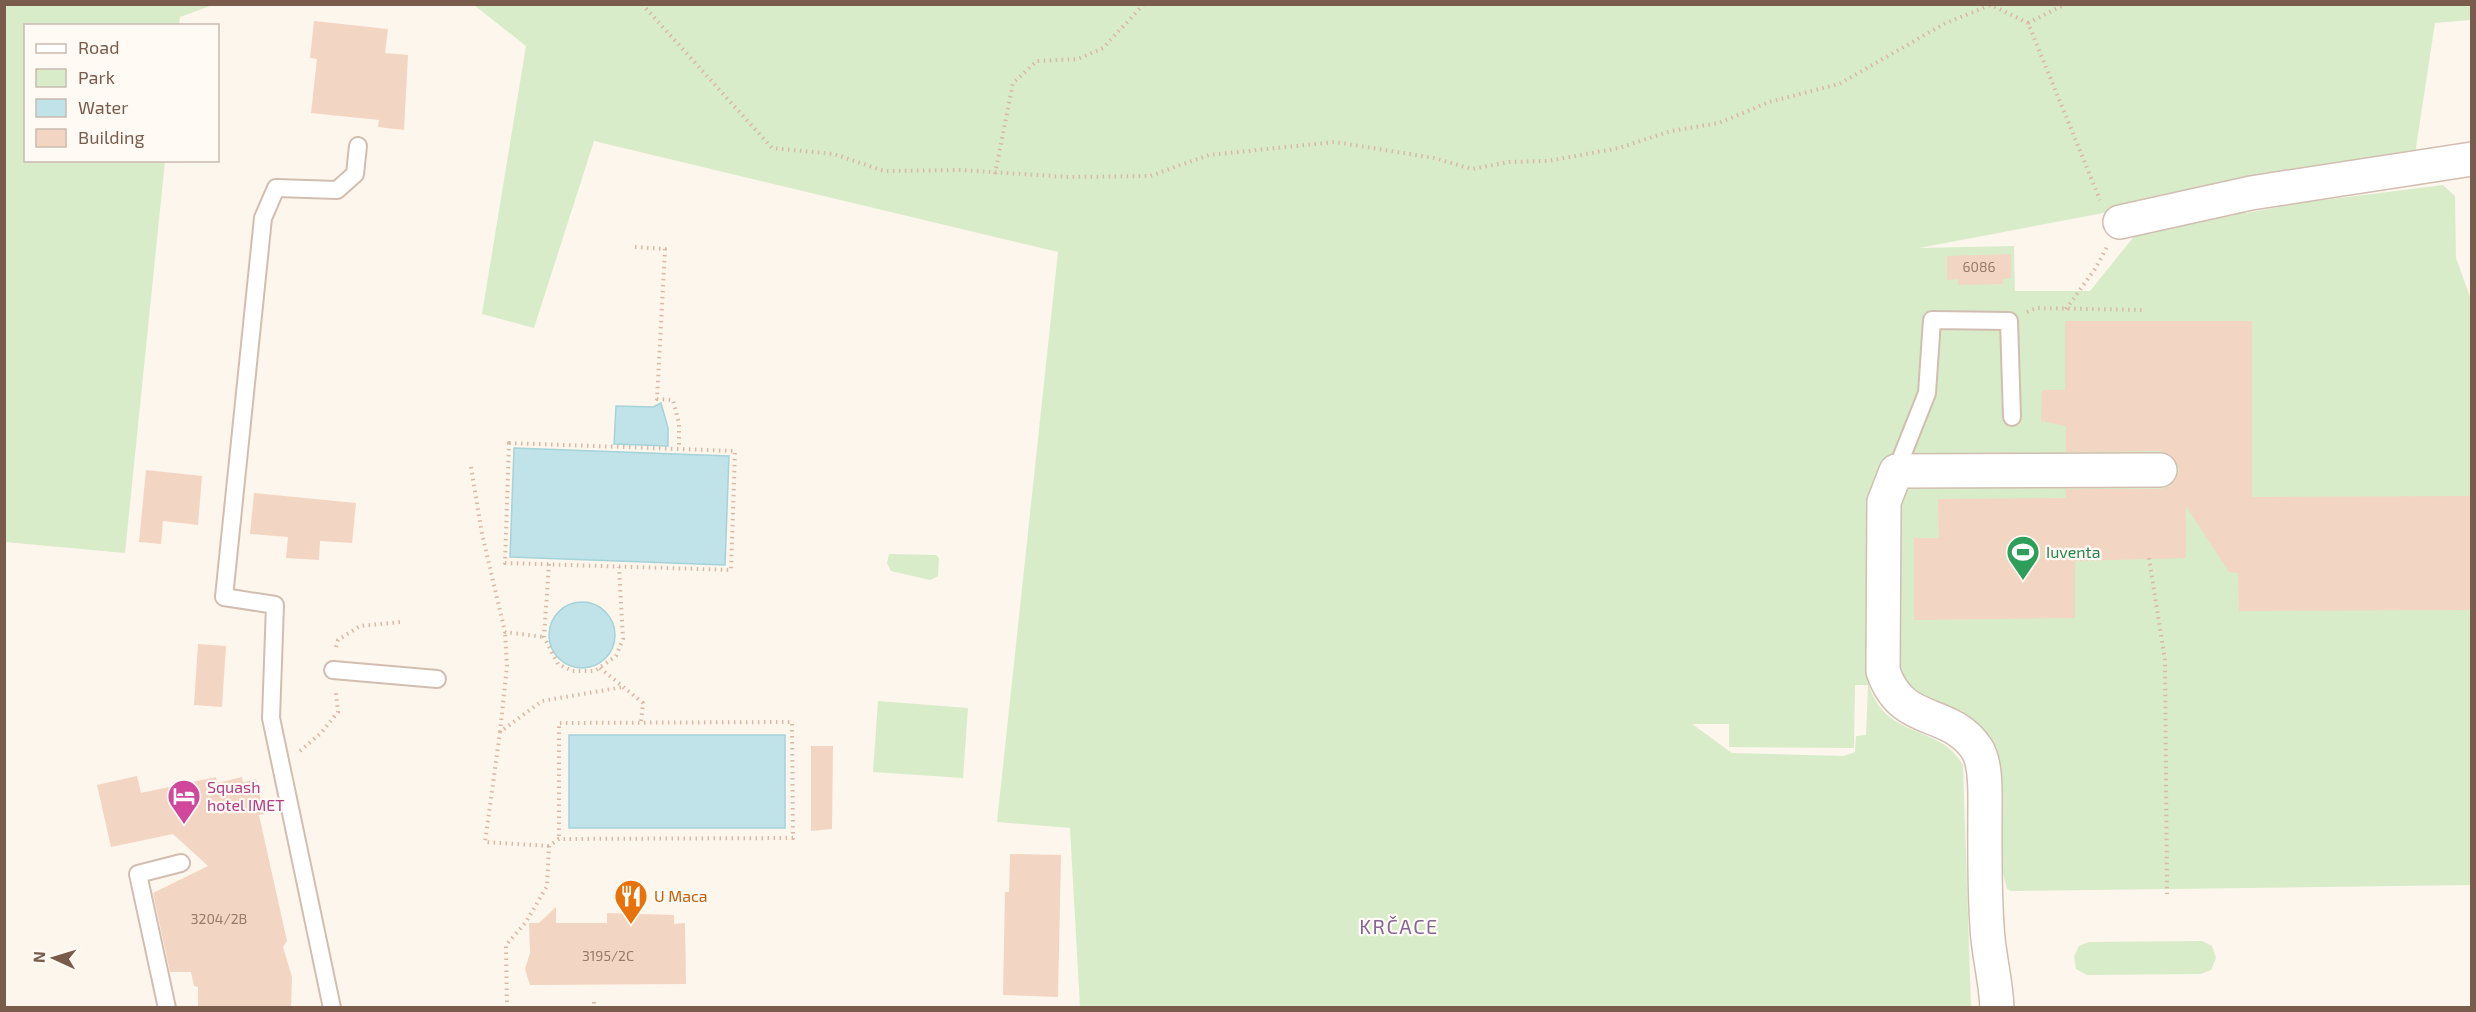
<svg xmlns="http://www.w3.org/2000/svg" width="2476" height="1012" viewBox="0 0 2476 1012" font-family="'Exo 2',sans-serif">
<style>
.green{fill:#d8ecc9;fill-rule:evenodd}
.water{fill:#bfe3e8;stroke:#a5d3da;stroke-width:1.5}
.building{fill:#f3d5c3}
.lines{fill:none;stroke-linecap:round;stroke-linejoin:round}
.service-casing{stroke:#d1beb0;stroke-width:20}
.minor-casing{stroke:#d1beb0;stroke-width:36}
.path{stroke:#d9b8a5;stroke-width:4;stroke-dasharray:1.5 4.5;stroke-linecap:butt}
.service{stroke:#fff;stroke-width:16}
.minor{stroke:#fff;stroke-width:33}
.labels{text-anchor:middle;stroke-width:4.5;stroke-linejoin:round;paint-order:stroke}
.number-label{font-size:14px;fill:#987a6a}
.leisure-label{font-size:16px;fill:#27864d;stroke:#fffaf3;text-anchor:start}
.hotel-label{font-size:16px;fill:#b23c85;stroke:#fffaf3;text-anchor:start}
.food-label{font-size:16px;fill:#c56008;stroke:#fffaf3;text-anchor:start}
.quarter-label{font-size:20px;letter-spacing:1.5px;fill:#846695;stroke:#fffaf3}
</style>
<rect width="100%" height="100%" fill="#fdf6ec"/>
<!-- green -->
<g class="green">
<polygon points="4,5 213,5 180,17 179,25 26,26 26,160 165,161 125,553 5,542"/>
<path d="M474,5H2471V20L2435,23L2415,154L1919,248L2014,246L2015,291H2090L2140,229L2235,208L2246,213L2300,203L2443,185L2455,196L2456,258L2472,302L2471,885L2011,891L2007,889L2002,869L2001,777L1999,758L1990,737L1962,711L1916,694L1905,686L1869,685C1885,740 1941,724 1963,765L1971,1007H1080L1070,828L997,822L1058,252L594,141L534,328L482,314L526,46ZM1855,685H1868L1866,735L1856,736L1855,752L1844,756L1732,753L1692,724H1729V747L1854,748Z"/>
<polygon points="889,554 936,555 939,558 938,576 930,580 891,571 887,563"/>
<polygon points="878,701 968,708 963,778 873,772"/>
<polygon points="2202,941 2212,946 2216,958 2211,970 2201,974 2087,975 2076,969 2074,957 2079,946 2089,942"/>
</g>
<!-- water -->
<g class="water">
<polygon points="661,403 668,428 668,446 614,444 616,406 653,407"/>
<polygon points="514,448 729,456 725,565 510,557"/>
<circle cx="582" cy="635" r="33"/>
<rect x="569" y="735" width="216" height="93"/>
</g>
<!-- building -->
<g class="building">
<polygon points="314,21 388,29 385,53 408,55 404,130 378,127 379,120 311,113 317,59 310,58"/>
<polygon points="2011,254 2011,278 2003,279 2003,284 1958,285 1958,279 1947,280 1947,256"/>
<polygon points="2065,321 2252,321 2252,497 2472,496 2472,610 2239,611 2238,573 2229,572 2186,506 2186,558 2075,561 2075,618 1914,620 1914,538 1939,538 1938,499 2066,498 2066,489 2160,489 2170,486 2176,479 2179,469 2176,461 2169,454 2160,451 2066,452 2066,426 2041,421 2042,390 2065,390"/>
<polygon points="146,470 202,476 198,525 163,521 161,544 139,542"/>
<polygon points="254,493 356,503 352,543 320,541 319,560 286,558 288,537 250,534"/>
<polygon points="198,644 226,646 222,707 194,705"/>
<polygon points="811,746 833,746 832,829 811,831"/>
<polygon points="137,776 141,793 216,777 217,783 242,777 243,782 256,779 264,814 259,815 287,941 283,947 292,977 291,1008 198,1008 198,987 194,986 191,972 170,972 153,893 208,866 173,834 111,847 97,785"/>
<polygon points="1010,854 1061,855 1058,997 1003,995 1005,892 1009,892"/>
<polygon points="556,907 556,923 607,923 607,913 674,915 674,924 685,923 686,984 530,985 525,969 530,953 529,923 539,923"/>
</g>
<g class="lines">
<defs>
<g id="service">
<polyline points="1896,471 1927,393 1932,320 2009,321 2012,417"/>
<polyline points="333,670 437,679"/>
<polyline points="167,1008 138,874 181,863"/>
<polyline points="332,1008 271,718 275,605 224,597 263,218 276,188 337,190 355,174 358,146"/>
</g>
<g id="minor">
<polyline points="2120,222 2251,193 2472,159"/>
<path d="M1997,1008C1996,980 1988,953 1987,926C1984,883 1985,841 1985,798C1985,783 1985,762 1977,749C1949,707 1902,728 1883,671L1884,502L1896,471L2160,470"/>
</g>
</defs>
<!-- service casing -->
<use href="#service" class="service-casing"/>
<!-- minor casing -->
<use href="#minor" class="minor-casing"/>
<!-- path -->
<g class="path">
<polyline points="642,4 772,148 834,154 884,171 961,170 1068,177 1150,176 1209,155 1335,142 1434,158 1472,169 1509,162 1548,161 1619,148 1671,131 1719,123 1769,102 1839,84 1944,24 1990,5"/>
<polyline points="1989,4 2028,23 2100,200"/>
<polyline points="2028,23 2066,4"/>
<polyline points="995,174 1013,83 1037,61 1078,59 1103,48 1144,4"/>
<polyline points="635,247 665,249 657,399 673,400 679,423 679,449"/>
<polyline points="2066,309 2095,269 2107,247"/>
<polyline points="2027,312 2036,308 2146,310"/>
<polygon points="509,443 735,451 731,570 505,563"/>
<polyline points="471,467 482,534 505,632 544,637"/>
<polyline points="2149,558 2165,660 2167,894"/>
<polyline points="549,564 544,637 558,664 572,671 595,671 616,656 623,639 619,567"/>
<polyline points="336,647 338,640 360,626 401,622"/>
<polyline points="600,668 643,703 641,723"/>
<polyline points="500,732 507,666 505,632"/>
<polyline points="300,751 321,733 338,712 336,693"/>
<polyline points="549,846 485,842 500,732 542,701 623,687"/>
<polyline points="594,1002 594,1008"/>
<polyline points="507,1008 506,945 526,922 547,886 549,846 559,839 793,838 792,722 559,723 559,839"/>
</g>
<!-- service -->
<use href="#service" class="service"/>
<!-- minor -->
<use href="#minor" class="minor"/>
</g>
<!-- icons -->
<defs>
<symbol id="stadium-pin" viewBox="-11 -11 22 30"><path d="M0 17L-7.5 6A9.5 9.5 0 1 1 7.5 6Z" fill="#2e9e5b" stroke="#fffaf3"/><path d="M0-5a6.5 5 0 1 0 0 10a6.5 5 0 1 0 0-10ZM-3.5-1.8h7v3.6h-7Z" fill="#fff"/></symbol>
<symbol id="hotel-pin" viewBox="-11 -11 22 30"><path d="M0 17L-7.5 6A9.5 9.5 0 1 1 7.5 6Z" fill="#d1479c" stroke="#fffaf3"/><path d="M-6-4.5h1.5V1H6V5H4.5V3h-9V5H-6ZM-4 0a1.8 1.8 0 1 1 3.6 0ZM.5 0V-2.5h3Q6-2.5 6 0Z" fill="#fff"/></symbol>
<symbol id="restaurant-pin" viewBox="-11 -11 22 30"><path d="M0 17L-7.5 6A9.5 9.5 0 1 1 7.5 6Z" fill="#e8710a" stroke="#fffaf3"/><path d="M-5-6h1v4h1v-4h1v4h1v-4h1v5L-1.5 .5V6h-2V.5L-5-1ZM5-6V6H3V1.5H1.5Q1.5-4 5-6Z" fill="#fff"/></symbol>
</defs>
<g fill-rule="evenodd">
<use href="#stadium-pin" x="2004" y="533" width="38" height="52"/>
<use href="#hotel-pin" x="165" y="777" width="38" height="52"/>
<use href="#restaurant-pin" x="612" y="877" width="38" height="52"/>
</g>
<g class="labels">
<!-- number labels -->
<g class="number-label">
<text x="1979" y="272">6086</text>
<text x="219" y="924">3204/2B</text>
<text x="608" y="961">3195/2C</text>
</g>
<!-- leisure labels -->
<g class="leisure-label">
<text x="2046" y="558">Iuventa</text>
</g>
<!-- hotel labels -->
<g class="hotel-label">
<text x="207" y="793">Squash<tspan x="207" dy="18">hotel IMET</tspan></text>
</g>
<!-- food labels -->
<g class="food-label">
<text x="654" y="902">U Maca</text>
</g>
<!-- quarter labels -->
<g class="quarter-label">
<text x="1399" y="934">KRČACE</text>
</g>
</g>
<!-- border -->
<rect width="2476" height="1012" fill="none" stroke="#7a5c4d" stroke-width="12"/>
<!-- legend -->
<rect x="24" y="24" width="195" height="138" fill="#fffaf3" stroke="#cabbb1" stroke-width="1.5"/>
<rect x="36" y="44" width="30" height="9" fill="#ffffff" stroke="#cabbb1" stroke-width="1.5"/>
<text x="78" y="54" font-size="18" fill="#7a5c4d">Road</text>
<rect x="36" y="69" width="30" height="18" fill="#d8ecc9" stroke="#cabbb1" stroke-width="1.5"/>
<text x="78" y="84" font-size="18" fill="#7a5c4d">Park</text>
<rect x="36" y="99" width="30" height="18" fill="#bfe3e8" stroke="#cabbb1" stroke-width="1.5"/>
<text x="78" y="114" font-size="18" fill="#7a5c4d">Water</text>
<rect x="36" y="129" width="30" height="18" fill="#f3d5c3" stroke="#cabbb1" stroke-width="1.5"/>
<text x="78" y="144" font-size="18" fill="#7a5c4d">Building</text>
<!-- north arrow -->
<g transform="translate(54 958) rotate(274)" stroke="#fffaf3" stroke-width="4.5" paint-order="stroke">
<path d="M0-4.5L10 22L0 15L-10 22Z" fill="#7a5c4d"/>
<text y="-9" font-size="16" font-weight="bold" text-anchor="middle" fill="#7a5c4d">N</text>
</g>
</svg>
